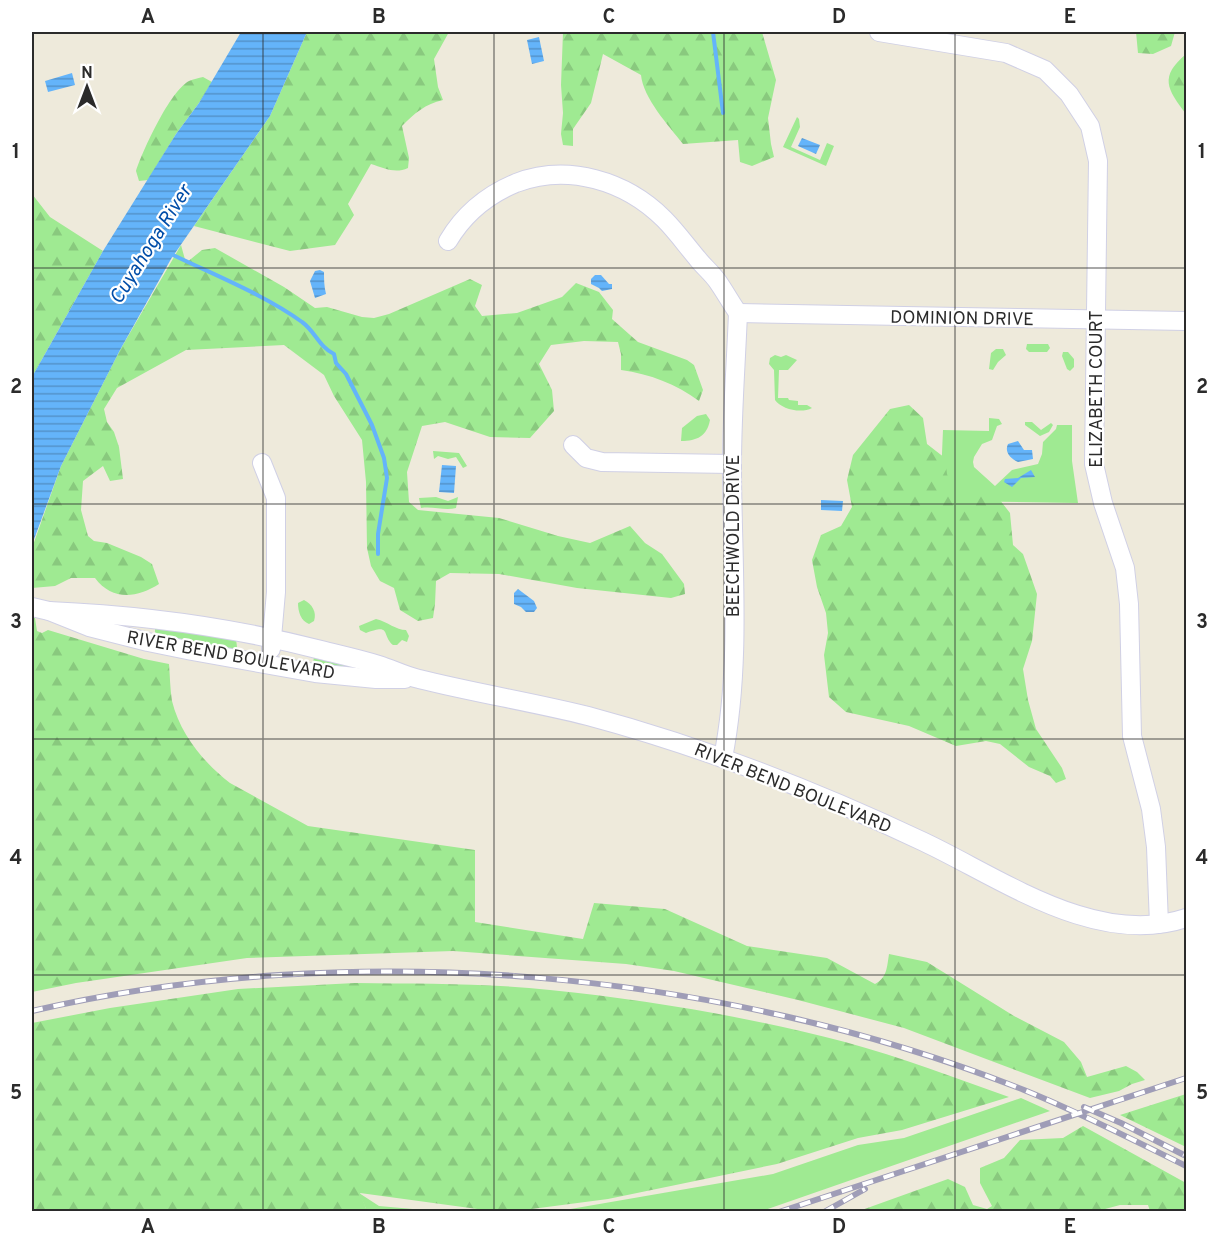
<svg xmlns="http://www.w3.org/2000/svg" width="1218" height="1243" viewBox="0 0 1218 1243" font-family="Overpass,sans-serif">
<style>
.green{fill:#9fea92}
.forest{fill:url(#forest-firs)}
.water{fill:url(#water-rules)}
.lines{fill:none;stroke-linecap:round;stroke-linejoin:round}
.stream{stroke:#64b4fa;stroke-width:4}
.minor-casing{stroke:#d0d0e5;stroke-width:20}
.minor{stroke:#fff;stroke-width:18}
.rail-casing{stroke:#9f9db7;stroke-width:6}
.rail{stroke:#fff;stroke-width:4;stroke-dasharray:11;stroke-linecap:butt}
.grid{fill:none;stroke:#2b2b2b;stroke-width:1.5;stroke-opacity:0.55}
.labels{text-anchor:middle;stroke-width:4.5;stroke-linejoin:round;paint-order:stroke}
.street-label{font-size:18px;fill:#2b2b2b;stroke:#fff}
.water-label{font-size:20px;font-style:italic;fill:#014da8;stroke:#fff}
.neatline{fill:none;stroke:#2b2b2b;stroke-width:2}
.grid-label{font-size:20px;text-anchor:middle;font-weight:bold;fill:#2b2b2b}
</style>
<defs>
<pattern id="forest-firs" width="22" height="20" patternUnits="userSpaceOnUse" patternTransform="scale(1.5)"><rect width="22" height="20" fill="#9fea92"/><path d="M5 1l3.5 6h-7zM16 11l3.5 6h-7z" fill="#89c97e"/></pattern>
<pattern id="water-rules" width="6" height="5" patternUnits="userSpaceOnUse" patternTransform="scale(1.5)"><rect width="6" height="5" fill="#64b4fa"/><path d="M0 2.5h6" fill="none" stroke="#5393cb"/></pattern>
</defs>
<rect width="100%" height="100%" fill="#eeeadb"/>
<!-- green -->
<g class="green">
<polygon points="797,117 799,119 800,127 791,147 820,160 827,143 834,146 826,166 783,147"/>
<polygon points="1027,344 1048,344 1050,348 1047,352 1029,352 1026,349"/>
<polygon points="996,349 1003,349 1006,355 998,362 993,370 989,369 991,353"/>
<polygon points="1063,352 1068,352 1074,359 1074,367 1070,371 1067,369 1062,356"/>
<path d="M775,355L781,357L786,355L797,360L788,370H779L778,398H788L789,400L798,401V405H807L812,408C801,414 781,409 775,400L774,370L769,364L770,358Z"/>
<path d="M706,414L710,420C707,436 697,441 681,441L682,428L697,416Z"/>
<polygon points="989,418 999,419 1002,424 997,426 992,440 982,444 974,457 973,462 974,467 995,486 1012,470 1038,464 1042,454 1043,442 1056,429 1057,425 1072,425 1072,461 1078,503 948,501 941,476 943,430 989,431"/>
<polygon points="1025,422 1032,422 1041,430 1051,423 1053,425 1049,432 1040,436 1025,425"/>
<polygon points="433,451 459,453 467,466 463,468 456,457 448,459 438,456 434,459"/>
<path d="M436,497L448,501L458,497L456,508C445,511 433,506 421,508L419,498Z"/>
<path d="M304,600C312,604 317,612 314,621L309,624C301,621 298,612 298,603Z"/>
<path d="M376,619C388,622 396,630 406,630L409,636L407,642L402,640L397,645H393C381,635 392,623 366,633L360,630L359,626Z"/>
<polygon points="155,626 236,639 237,647 233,652 155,637"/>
<polygon points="314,657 379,670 315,666 313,663"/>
<polygon points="1021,1098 1050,1111 762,1211 559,1211 773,1174 858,1145 904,1138"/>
<polygon points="359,1193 379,1206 435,1211 367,1211"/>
</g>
<!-- forest -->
<g class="forest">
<path d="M307,32H449L434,59L438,87L443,100C425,104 415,113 402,126L409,158L408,168C395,174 384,168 371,164L348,204L354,215L335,245L290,251L194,226L270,116Z"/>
<path d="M563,32H762L776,80L768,118L771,144L774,157L752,166L740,162L738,140L683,144C669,126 643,98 641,75L603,54L591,103L573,129V146L563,145L561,134L563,113L561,85Z"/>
<polygon points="1136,32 1175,32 1171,46 1153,54 1138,53"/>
<path d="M1186,54V114C1167,89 1159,77 1186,54Z"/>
<path d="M203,77L212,82L199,103L176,134L148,180L139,181L136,171C143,150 170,91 189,81C193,79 199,78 203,77Z"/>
<polygon points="32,194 50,217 103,251 32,377"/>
<path d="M181,245L186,263L202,250L215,248L284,287L315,308L327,307L362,317L374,318L389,314L470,279L482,285L475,306L482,316L517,313L562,297L576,283L599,292L613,310L612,319L638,342L687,360L694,365L703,390L699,401C676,384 650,374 621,370V354L618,342L584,341L551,345L539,364L552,390L554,411L530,438L490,437L445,422L422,426L407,472L409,502L418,510L499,518L558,536L590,543L630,526L645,543L662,554L684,584L685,594L671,598L577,588L499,574L450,573L436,581L435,604L433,618L418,621L400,610L394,588L380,581L371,566L367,548L366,482L362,440L334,396L324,375L284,345L186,350L117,388L104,409L107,422L114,432L119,447L123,479L110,481L103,466L83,481L81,510L88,536L94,541L107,543L141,557L152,564L159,584C137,598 112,601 95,578H71L55,586L32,588V548L61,466L120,350Z"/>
<polygon points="909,405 923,418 927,444 945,458 947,474 954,493 996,495 1010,513 1013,545 1023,554 1037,594 1032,641 1023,669 1028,700 1036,729 1062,768 1066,779 1056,783 1050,776 1029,767 1000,744 986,741 956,746 909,726 846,712 829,697 824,655 828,633 826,613 817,587 812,560 821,535 841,526 852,507 847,480 853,455 890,409"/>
<path d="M32,617L35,618L37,631L42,633L48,630L144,659L169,664C170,676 170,689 172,701C180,734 204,763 230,783L308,826L475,850V922L583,939L594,903L665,909L747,946L827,958L875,984C887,978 887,967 889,954L927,962L1014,1016L1064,1042L1081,1062L1087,1077L1126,1066L1137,1072L1145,1080L1132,1084L1119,1091L1090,1098L904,1028L798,1000L674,971L626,964L453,951L247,958L76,983L32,992Z"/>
<path d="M355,983C420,984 486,983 550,990C649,1000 749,1017 845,1042C901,1057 955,1078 1009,1097L902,1130L858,1138L777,1164L608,1199L524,1210L492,1211L360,1193L367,1211H32V1023L110,1008L238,989Z"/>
<polygon points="1186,1094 1186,1147 1120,1115"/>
<polygon points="1083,1126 1186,1183 1186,1211 1150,1211 1148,1205 1120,1205 1094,1212 859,1211 948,1179 965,1187 973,1205 987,1209 992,1206 980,1183 980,1168 1004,1158 1020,1140 1063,1138"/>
</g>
<!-- water -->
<g class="water">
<polygon points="241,32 307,32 270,116 171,259 120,350 61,466 32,545 32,377 103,251 176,134 199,103"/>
<polygon points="539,37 544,61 532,64 527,40"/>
<polygon points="72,73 75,85 48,92 45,81"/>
<polygon points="802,138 820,145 816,154 798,146"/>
<path d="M320,270L324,272C324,279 324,286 326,294L315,298L310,281L315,271Z"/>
<polygon points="595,275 601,275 609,284 612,284 612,289 602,291 599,288 591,284 591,279"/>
<path d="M1018,441L1024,450H1032L1033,459L1018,462C1011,459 1004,452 1008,444Z"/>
<polygon points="442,465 456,466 454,493 439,492"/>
<polygon points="1031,470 1035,477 1021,478 1012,487 1004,482 1005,479 1018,478"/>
<polygon points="821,500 843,501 842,511 821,510"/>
<polygon points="518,589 534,601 537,608 534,612 526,612 521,607 514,604 514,593"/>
</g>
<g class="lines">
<!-- stream -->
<g class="stream">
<polyline points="713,32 723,113"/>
<path d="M171,254C212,274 265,295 302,322C315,331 319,347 334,354L336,363L346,374L372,425L384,458L387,478L378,534V554"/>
</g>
<defs>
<g id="minor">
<polyline points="879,32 1006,53 1045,70 1069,94 1090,126 1098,161 1094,464 1103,503 1125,568 1129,604 1132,736 1151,809 1156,847 1159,924"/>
<path d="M448,241C464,214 487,195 516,183C568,163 626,181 664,219C676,231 686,245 697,258C703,266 712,273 718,282C725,292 731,303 738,313"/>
<polyline points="738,313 1186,321"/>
<polyline points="573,445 586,458 602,462 732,464"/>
<polyline points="262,463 276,498 276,592 271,649"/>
<polyline points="32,607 49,611 89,627 148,642 192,651 315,673 376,679 405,679"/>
<path d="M49,611C141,615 232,627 321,650C341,655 360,659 379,665C392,669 405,676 419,679C475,693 532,702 588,716C704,747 816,791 924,842C1002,879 1097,948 1186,918"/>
<path d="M723,758C742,661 732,562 732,465C732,414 736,364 738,313"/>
</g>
</defs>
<!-- minor casing -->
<use href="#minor" class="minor-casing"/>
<!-- minor -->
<use href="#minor" class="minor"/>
<defs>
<g id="rail">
<path d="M32,1011C351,937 719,969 1024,1090C1079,1112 1133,1140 1186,1166"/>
<polyline points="1084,1107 1121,1123 1184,1155"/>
<polyline points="779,1212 1186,1078"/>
<polyline points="824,1212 865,1189"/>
</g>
</defs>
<!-- rail casing -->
<use href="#rail" class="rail-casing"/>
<!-- rail -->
<use href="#rail" class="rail"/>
</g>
<!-- grid -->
<path class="grid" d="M263,32V1212M494,32V1212M724,32V1212M955,32V1212M32,268H1186M32,504H1186M32,739H1186M32,975H1186"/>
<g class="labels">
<!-- street labels -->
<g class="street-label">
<text transform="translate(962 318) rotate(1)" y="6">DOMINION DRIVE</text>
<text transform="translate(1096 389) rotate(-90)" y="6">ELIZABETH COURT</text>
<text transform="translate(733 536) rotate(-90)" y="6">BEECHWOLD DRIVE</text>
<text transform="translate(231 655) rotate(10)" y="6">RIVER BEND BOULEVARD</text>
<text transform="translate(793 788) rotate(22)" y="6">RIVER BEND BOULEVARD</text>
</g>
<!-- water labels -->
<g class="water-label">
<text transform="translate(150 244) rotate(-58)" y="7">Cuyahoga River</text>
</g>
</g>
<!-- border -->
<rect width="1218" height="1243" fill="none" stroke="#ffffff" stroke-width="66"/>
<!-- north arrow -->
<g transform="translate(87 87)" stroke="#ffffff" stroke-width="4.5" paint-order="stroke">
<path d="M0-4.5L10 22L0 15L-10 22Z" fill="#2b2b2b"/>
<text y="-9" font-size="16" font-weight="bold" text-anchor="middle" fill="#2b2b2b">N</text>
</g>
<rect x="33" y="33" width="1152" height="1177" class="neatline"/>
<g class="grid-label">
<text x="148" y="23">A</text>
<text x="379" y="23">B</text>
<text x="609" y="23">C</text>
<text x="839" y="23">D</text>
<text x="1070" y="23">E</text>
<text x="16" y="158">1</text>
<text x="1202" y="158">1</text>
<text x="16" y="393">2</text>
<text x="1202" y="393">2</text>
<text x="16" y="628">3</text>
<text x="1202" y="628">3</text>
<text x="16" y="864">4</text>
<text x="1202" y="864">4</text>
<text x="16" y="1099">5</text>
<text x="1202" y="1099">5</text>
<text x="148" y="1233">A</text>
<text x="379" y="1233">B</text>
<text x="609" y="1233">C</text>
<text x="839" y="1233">D</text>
<text x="1070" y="1233">E</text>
</g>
</svg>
